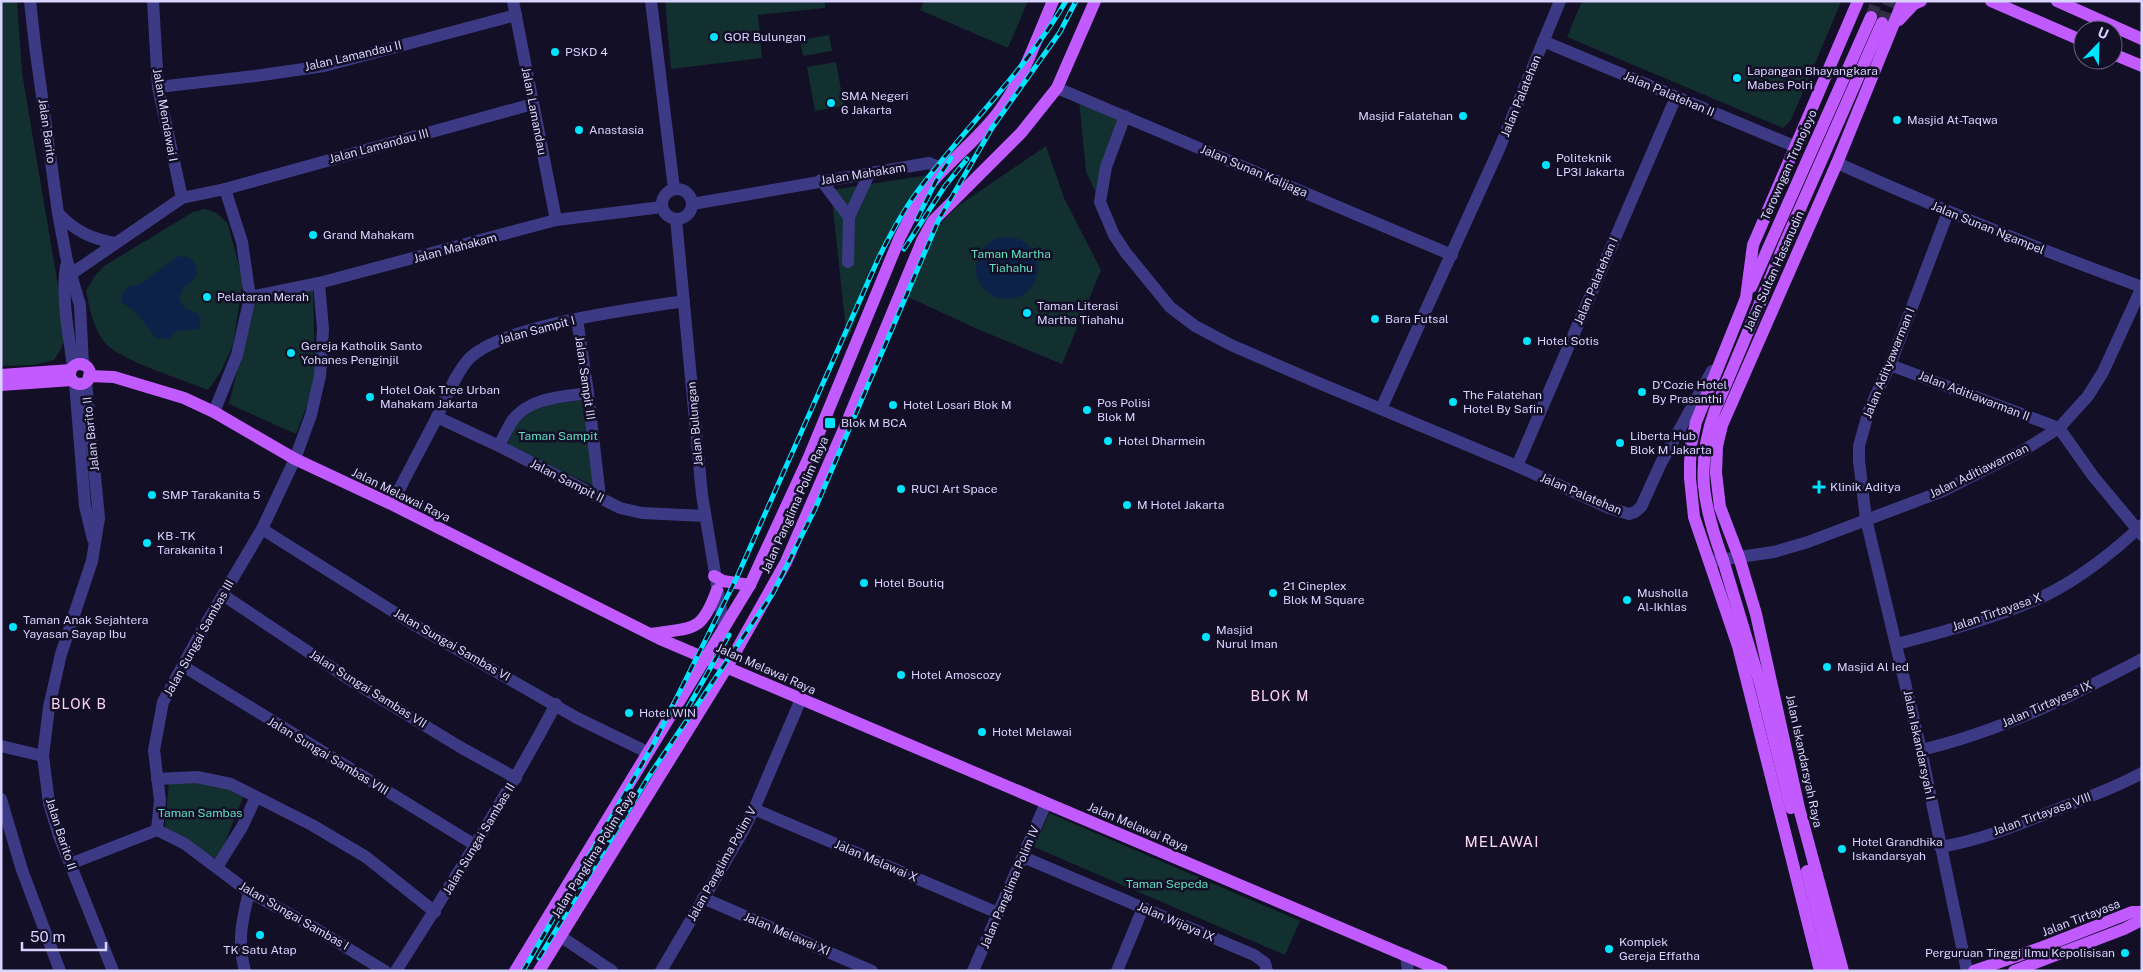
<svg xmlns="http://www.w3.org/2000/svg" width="2143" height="972" viewBox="0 0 2143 972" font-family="'Public Sans',sans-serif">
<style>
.green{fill:#12302f}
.water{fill:#0c2248}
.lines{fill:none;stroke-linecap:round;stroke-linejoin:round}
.major-tunnel{stroke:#312d47;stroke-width:12;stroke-dasharray:12 6;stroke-linecap:butt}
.minor{stroke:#3d3a85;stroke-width:12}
.major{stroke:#c25bff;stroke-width:12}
.rail-casing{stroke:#00e5ff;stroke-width:5}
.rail{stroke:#130f26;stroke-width:3;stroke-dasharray:9;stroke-linecap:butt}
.major-bridge{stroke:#c25bff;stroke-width:12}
.poi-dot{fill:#00e5ff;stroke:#130f26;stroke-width:2}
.labels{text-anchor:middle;stroke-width:5;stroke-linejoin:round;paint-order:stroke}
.poi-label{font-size:12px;fill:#d9d4ff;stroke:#130f26;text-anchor:start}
.street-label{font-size:12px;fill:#d9d4ff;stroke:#130f26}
.park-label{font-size:12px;fill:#5fe0c0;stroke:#130f26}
.neighbourhood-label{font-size:14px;letter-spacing:1px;fill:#ffd6f0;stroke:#130f26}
.quarter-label{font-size:15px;letter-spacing:1px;fill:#ffd6f0;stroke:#130f26}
</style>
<rect width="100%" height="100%" fill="#130f26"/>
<!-- green -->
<g class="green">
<polygon points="1,1 17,1 22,73 66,333 61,349 54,360 34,365 1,366"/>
<polygon points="665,1 825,1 825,8 758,15 762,58 671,69"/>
<polygon points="924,1 1028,1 1008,48 920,10"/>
<polygon points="1582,1 1841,1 1841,2 1791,120 1783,128 1567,37"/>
<polygon points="829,35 832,51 803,56 800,40"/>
<polygon points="836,62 844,106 815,111 807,67"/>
<polygon points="1079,100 1126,122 1098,197 1086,172"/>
<polygon points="1046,146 1064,198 1101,270 1062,364 975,328 908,297 935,229 958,206"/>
<polygon points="935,174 913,196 896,221 847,340 831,190"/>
<path d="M205,209L217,213L228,224L243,281L233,345L220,373L208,390C186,381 120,360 106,344C93,329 90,310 86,291L94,277L104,266L193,212Z"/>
<polygon points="313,288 315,377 306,408 296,434 229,404 255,298"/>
<polygon points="584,400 596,487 507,446 515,423 540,406"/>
<polygon points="169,779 220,785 244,795 218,860 165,829"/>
<polygon points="1049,813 1300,921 1285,955 1034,847"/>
</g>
<!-- water -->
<g class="water">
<circle cx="1007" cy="268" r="31"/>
<path d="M179,256L190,258C203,271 196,280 183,288L179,299L185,308L198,313L201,322L198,329L177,331L168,339L156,338L134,310L122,303V293L128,287L140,284Z"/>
</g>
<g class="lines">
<!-- major-tunnel -->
<g class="major-tunnel">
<polyline points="1871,17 1877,1"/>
<polyline points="1882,23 1890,1"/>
</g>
<!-- minor -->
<g class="minor">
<polyline points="30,1 35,46 58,213 67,261 80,305 83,365"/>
<polyline points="153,1 158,87 182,198"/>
<polyline points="513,1 556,220"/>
<polyline points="651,1 674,189"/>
<polyline points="1543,41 1794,146"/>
<polyline points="158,87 255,76 324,66 516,15"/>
<polyline points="1057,88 1452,255"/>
<polyline points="1125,116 1106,167 1100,202 1114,235 1126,253 1170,307 1195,326 1231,345 1314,381 1517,466 1609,508 1629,514 1635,512 1641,507 1661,463 1712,371"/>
<path d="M1837,163C1937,208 2038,249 2142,287"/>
<polyline points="821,180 849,217"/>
<polyline points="225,189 533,104"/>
<circle cx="677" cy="204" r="15"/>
<polyline points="692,204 929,163 944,169"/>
<polyline points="1948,212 1890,365 1869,410 1859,446 1859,461 1866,519 1921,750 1967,971"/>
<path d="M58,213C75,231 91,239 116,243"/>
<polyline points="676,219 702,495 724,627"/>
<polyline points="848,262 849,217 870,172"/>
<path d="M66,266C61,299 69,334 73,367"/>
<polyline points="71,274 182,198 225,189 242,242 250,297 237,355 214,412"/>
<polyline points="250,297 319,283 556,220 662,207"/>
<polyline points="577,319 588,393 600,497"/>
<polyline points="1890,365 2059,428 2093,476 2142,535"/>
<polyline points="86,382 99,518 92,561 61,654 49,707 43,756 49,803 59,836 113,971"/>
<polyline points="75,383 85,506 93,539"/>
<polyline points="1381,409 1499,149 1560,1"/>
<polyline points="437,417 499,446 620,508 642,513 705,516"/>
<path d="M499,446C503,438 507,429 512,421C529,397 562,397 588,393"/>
<polyline points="1517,466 1676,97"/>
<path d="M389,503L400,488C412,464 425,441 437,417C446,398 454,377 467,361C497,325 635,309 684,301"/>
<polyline points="262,529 413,624 577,718 647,752"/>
<polyline points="1712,561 1774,552 1808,542 1943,491 2024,450 2059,428 2088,396 2103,372 2142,287"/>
<polyline points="223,595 355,683 460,747 516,778"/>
<path d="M1897,644C1944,632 2003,616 2046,595C2079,579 2116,550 2142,525"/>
<polyline points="183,666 475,845"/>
<polyline points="1,746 43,756"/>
<path d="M1921,750C1999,732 2072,696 2142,659"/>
<polyline points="157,779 197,777 231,784 312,825 366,857 435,912"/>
<polyline points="1,799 22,870 60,971"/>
<polyline points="754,809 998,913"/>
<polyline points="157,830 160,800 154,750 163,702 204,627 262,529 295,459 311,415 320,376 323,329 319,283"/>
<path d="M1940,847C1978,841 2015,826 2050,812C2081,800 2113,789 2142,773"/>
<polyline points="1023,857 1254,955 1265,963 1267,971"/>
<polyline points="70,864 157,830 185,844 249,892 308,924 385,971"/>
<polyline points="217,867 242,827 256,797"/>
<polyline points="703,898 872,971"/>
<polyline points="560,936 612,971"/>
<polyline points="1406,955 1408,971"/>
<path d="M245,971C237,941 242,921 249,892"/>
<path d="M396,971C452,883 507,796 556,704"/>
<polyline points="661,971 742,833 754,809 801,699"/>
<polyline points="973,971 1046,803"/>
<polyline points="1117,971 1143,908"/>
</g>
<!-- major -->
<g class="major">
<polyline points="1991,1 2083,41"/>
<polyline points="2057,1 2142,39"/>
<polyline points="1899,20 1914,4 1921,1"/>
<polyline points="2113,54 2142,66"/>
<polyline points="1751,287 1871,17"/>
<polyline points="1760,303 1784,245 1882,23"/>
<circle cx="80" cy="374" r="10"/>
<polyline points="1,375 71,370"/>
<polyline points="89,376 114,377 184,398 214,412 295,459 389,503 660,639 1442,971"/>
<polyline points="1,385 72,380"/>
<polyline points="1723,560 1760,683 1791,808"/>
<polyline points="714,576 723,581 750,585"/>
<path d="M651,634C693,627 701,634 717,590"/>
<polyline points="1807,871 1832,971"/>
<path d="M515,971L750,585L809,457L900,237C909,220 917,202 928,187C949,161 976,141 997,114C1023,80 1036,40 1053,1"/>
<polyline points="539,971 727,667 786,562 847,422 922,241 933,221 1021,133 1057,88 1095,1"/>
<polyline points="1820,971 1738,646 1694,517 1690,478 1690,464 1691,445 1696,422 1746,298 1753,245 1858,1"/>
<polyline points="1843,971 1799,808 1756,614 1739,557 1720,507 1716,473 1717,446 1722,425 1837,163 1903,1"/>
<polyline points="1974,971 2040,948 2132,912 2142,912"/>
<polyline points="2014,971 2124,929 2136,923 2142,917"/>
</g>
<defs>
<g id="rail">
<polyline points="917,219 936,181 951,158"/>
<polyline points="904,249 945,186 967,159"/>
<polyline points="687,709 729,635"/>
<polyline points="539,958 649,776 773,593 815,509 939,219 992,128 1060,32 1076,1"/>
<path d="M523,971L653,745L737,577L879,257C891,233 904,209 920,188C967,125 1026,70 1066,1"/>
</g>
</defs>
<!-- rail casing -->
<use href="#rail" class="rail-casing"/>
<!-- rail -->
<use href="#rail" class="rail"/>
<!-- major-bridge -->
<path class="major-bridge" d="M1723,560C1703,505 1695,467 1715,410L1760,303"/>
</g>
<!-- markers -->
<g class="poi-dot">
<circle cx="714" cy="37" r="5"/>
<circle cx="555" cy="52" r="5"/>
<circle cx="1737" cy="78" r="5"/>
<circle cx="831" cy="103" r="5"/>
<circle cx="1463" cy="116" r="5"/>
<circle cx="1897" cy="120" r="5"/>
<circle cx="579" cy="130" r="5"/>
<circle cx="1546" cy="165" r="5"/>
<circle cx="313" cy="235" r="5"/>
<circle cx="207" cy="297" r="5"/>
<circle cx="1027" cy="313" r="5"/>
<circle cx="1375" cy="319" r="5"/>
<circle cx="1527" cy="341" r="5"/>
<circle cx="291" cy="353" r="5"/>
<circle cx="1642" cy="392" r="5"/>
<circle cx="370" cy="397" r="5"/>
<circle cx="1453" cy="402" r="5"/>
<circle cx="893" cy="405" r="5"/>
<circle cx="1087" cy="410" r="5"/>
<rect x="824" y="417" width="12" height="12" rx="2.5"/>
<circle cx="1108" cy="441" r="5"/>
<circle cx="1620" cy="443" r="5"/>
<path d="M1816.5 479.5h5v5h5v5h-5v5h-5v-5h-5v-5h5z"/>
<circle cx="901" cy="489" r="5"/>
<circle cx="152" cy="495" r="5"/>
<circle cx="1127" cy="505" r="5"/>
<circle cx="147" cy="543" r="5"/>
<circle cx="864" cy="583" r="5"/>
<circle cx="1273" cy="593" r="5"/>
<circle cx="1627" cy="600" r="5"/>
<circle cx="13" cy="627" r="5"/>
<circle cx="1206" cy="637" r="5"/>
<circle cx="1827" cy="667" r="5"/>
<circle cx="901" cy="675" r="5"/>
<circle cx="629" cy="713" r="5"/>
<circle cx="982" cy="732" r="5"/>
<circle cx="1842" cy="849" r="5"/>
<circle cx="260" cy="935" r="5"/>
<circle cx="1609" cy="949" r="5"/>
<circle cx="2125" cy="953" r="5"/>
</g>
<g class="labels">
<!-- poi labels -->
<g class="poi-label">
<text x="724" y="41">GOR Bulungan</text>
<text x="565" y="56">PSKD 4</text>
<text x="1747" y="75">Lapangan Bhayangkara<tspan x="1747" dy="14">Mabes Polri</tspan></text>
<text x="841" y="100">SMA Negeri<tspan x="841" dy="14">6 Jakarta</tspan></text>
<text x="1453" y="120" text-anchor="end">Masjid Falatehan</text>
<text x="1907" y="124">Masjid At-Taqwa</text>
<text x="589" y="134">Anastasia</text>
<text x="1556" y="162">Politeknik<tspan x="1556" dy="14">LP3I Jakarta</tspan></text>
<text x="323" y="239">Grand Mahakam</text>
<text x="217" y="301">Pelataran Merah</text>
<text x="1037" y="310">Taman Literasi<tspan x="1037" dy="14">Martha Tiahahu</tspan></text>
<text x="1385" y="323">Bara Futsal</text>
<text x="1537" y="345">Hotel Sotis</text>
<text x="301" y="350">Gereja Katholik Santo<tspan x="301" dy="14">Yohanes Penginjil</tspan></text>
<text x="1652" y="389">D'Cozie Hotel<tspan x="1652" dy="14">By Prasanthi</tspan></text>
<text x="380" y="394">Hotel Oak Tree Urban<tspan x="380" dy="14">Mahakam Jakarta</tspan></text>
<text x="1463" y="399">The Falatehan<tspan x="1463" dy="14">Hotel By Safin</tspan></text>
<text x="1097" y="407">Pos Polisi<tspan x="1097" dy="14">Blok M</tspan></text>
<text x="903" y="409">Hotel Losari Blok M</text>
<text x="841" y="427">Blok M BCA</text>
<text x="1630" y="440">Liberta Hub<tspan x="1630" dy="14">Blok M Jakarta</tspan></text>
<text x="1118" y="445">Hotel Dharmein</text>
<text x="1830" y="491">Klinik Aditya</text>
<text x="911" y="493">RUCI Art Space</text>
<text x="162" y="499">SMP Tarakanita 5</text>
<text x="1137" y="509">M Hotel Jakarta</text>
<text x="157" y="540">KB - TK<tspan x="157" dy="14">Tarakanita 1</tspan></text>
<text x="874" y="587">Hotel Boutiq</text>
<text x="1283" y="590">21 Cineplex<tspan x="1283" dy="14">Blok M Square</tspan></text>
<text x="1637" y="597">Musholla<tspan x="1637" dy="14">Al-Ikhlas</tspan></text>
<text x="23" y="624">Taman Anak Sejahtera<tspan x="23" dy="14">Yayasan Sayap Ibu</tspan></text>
<text x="1216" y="634">Masjid<tspan x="1216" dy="14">Nurul Iman</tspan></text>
<text x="1837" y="671">Masjid Al Ied</text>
<text x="911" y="679">Hotel Amoscozy</text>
<text x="639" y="717">Hotel WIN</text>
<text x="992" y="736">Hotel Melawai</text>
<text x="1852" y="846">Hotel Grandhika<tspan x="1852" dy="14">Iskandarsyah</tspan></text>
<text x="1619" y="946">Komplek<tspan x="1619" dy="14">Gereja Effatha</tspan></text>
<text x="260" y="954" text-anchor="middle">TK Satu Atap</text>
<text x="2115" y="957" text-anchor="end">Perguruan Tinggi Ilmu Kepolisisan</text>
</g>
<!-- street labels -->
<g class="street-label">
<text transform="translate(353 56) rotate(-13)" y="4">Jalan Lamandau II</text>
<text transform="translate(1669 94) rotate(23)" y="4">Jalan Palatehan II</text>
<text transform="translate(1521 96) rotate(-68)" y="4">Jalan Palatehan</text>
<text transform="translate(534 111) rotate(79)" y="4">Jalan Lamandau</text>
<text transform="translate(165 115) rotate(80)" y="4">Jalan Mendawai I</text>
<text transform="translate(47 131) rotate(82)" y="4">Jalan Barito</text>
<text transform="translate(379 146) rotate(-15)" y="4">Jalan Lamandau III</text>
<text transform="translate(1789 165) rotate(-66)" y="4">Terowngan Trunojoyo</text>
<text transform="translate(1254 171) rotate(23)" y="4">Jalan Sunan Kalijaga</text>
<text transform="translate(863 174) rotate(-9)" y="4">Jalan Mahakam</text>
<text transform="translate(1988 228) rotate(22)" y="4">Jalan Sunan Ngampel</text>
<text transform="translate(455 248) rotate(-15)" y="4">Jalan Mahakam</text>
<text transform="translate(1774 271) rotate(-66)" y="4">Jalan Sultan Hasanudin</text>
<text transform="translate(1596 281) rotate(-67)" y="4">Jalan Palatehan I</text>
<text transform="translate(537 330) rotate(-15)" y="4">Jalan Sampit I</text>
<text transform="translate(1889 363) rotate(-68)" y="4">Jalan Adityawarman I</text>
<text transform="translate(585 378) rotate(82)" y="4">Jalan Sampit III</text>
<text transform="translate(1974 396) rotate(21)" y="4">Jalan Aditiawarman II</text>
<text transform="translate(695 424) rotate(-95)" y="4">Jalan Bulungan</text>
<text transform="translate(91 434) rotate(-96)" y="4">Jalan Barito II</text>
<text transform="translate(1979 471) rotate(-26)" y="4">Jalan Aditiawarman</text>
<text transform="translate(567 481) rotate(27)" y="4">Jalan Sampit II</text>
<text transform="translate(1581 494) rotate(23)" y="4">Jalan Palatehan</text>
<text transform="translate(401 495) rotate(26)" y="4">Jalan Melawai Raya</text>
<text transform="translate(795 505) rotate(-66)" y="4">Jalan Panglima Polim Raya</text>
<text transform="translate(1997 612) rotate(-19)" y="4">Jalan Tirtayasa X</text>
<text transform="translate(199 638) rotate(-61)" y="4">Jalan Sungai Sambas III</text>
<text transform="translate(452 645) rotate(30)" y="4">Jalan Sungai Sambas VI</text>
<text transform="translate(766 669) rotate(24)" y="4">Jalan Melawai Raya</text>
<text transform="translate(368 689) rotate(32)" y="4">Jalan Sungai Sambas VII</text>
<text transform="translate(2047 704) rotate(-24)" y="4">Jalan Tirtayasa IX</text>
<text transform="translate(1919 745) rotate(78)" y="4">Jalan Iskandarsyah I</text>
<text transform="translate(328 756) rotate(31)" y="4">Jalan Sungai Sambas VIII</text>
<text transform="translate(1804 761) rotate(78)" y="4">Jalan Iskandarsyah Raya</text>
<text transform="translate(2042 814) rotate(-20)" y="4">Jalan Tirtayasa VIII</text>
<text transform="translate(1138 827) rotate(23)" y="4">Jalan Melawai Raya</text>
<text transform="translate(61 834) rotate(72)" y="4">Jalan Barito II</text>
<text transform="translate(479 839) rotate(-59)" y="4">Jalan Sungai Sambas II</text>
<text transform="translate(594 854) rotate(-58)" y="4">Jalan Panglima Polim Raya</text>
<text transform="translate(876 861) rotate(23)" y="4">Jalan Melawai X</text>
<text transform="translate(722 864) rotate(-61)" y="4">Jalan Panglima Polim V</text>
<text transform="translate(1010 887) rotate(-67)" y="4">Jalan Panglima Polim IV</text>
<text transform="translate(294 916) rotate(30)" y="4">Jalan Sungai Sambas I</text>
<text transform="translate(2081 918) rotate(-21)" y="4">Jalan Tirtayasa</text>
<text transform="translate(1176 922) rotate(23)" y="4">Jalan Wijaya IX</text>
<text transform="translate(787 934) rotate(23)" y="4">Jalan Melawai XI</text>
</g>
<!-- park labels -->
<g class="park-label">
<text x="1011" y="258">Taman Martha<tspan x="1011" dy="14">Tiahahu</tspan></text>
<text x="558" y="440">Taman Sampit</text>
<text x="200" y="817">Taman Sambas</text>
<text x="1167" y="888">Taman Sepeda</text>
</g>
<!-- neighbourhood labels -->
<g class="neighbourhood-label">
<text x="1280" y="701">BLOK M</text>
<text x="79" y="709">BLOK B</text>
</g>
<!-- quarter labels -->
<g class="quarter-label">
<text x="1502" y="847">MELAWAI</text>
</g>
</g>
<!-- border -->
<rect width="2143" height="972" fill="none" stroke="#d9d4ff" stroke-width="5"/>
<!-- north arrow -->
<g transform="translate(2098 45) rotate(23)"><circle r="24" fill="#130f26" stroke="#625e7d"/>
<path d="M0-4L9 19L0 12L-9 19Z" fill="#00e5ff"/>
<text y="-8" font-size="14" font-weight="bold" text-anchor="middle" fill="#d9d4ff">U</text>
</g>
<!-- scale -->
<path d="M22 942v8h84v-8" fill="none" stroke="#d9d4ff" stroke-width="2.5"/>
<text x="30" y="942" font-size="15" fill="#d9d4ff" stroke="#130f26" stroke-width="4" paint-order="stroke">50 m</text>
</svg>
